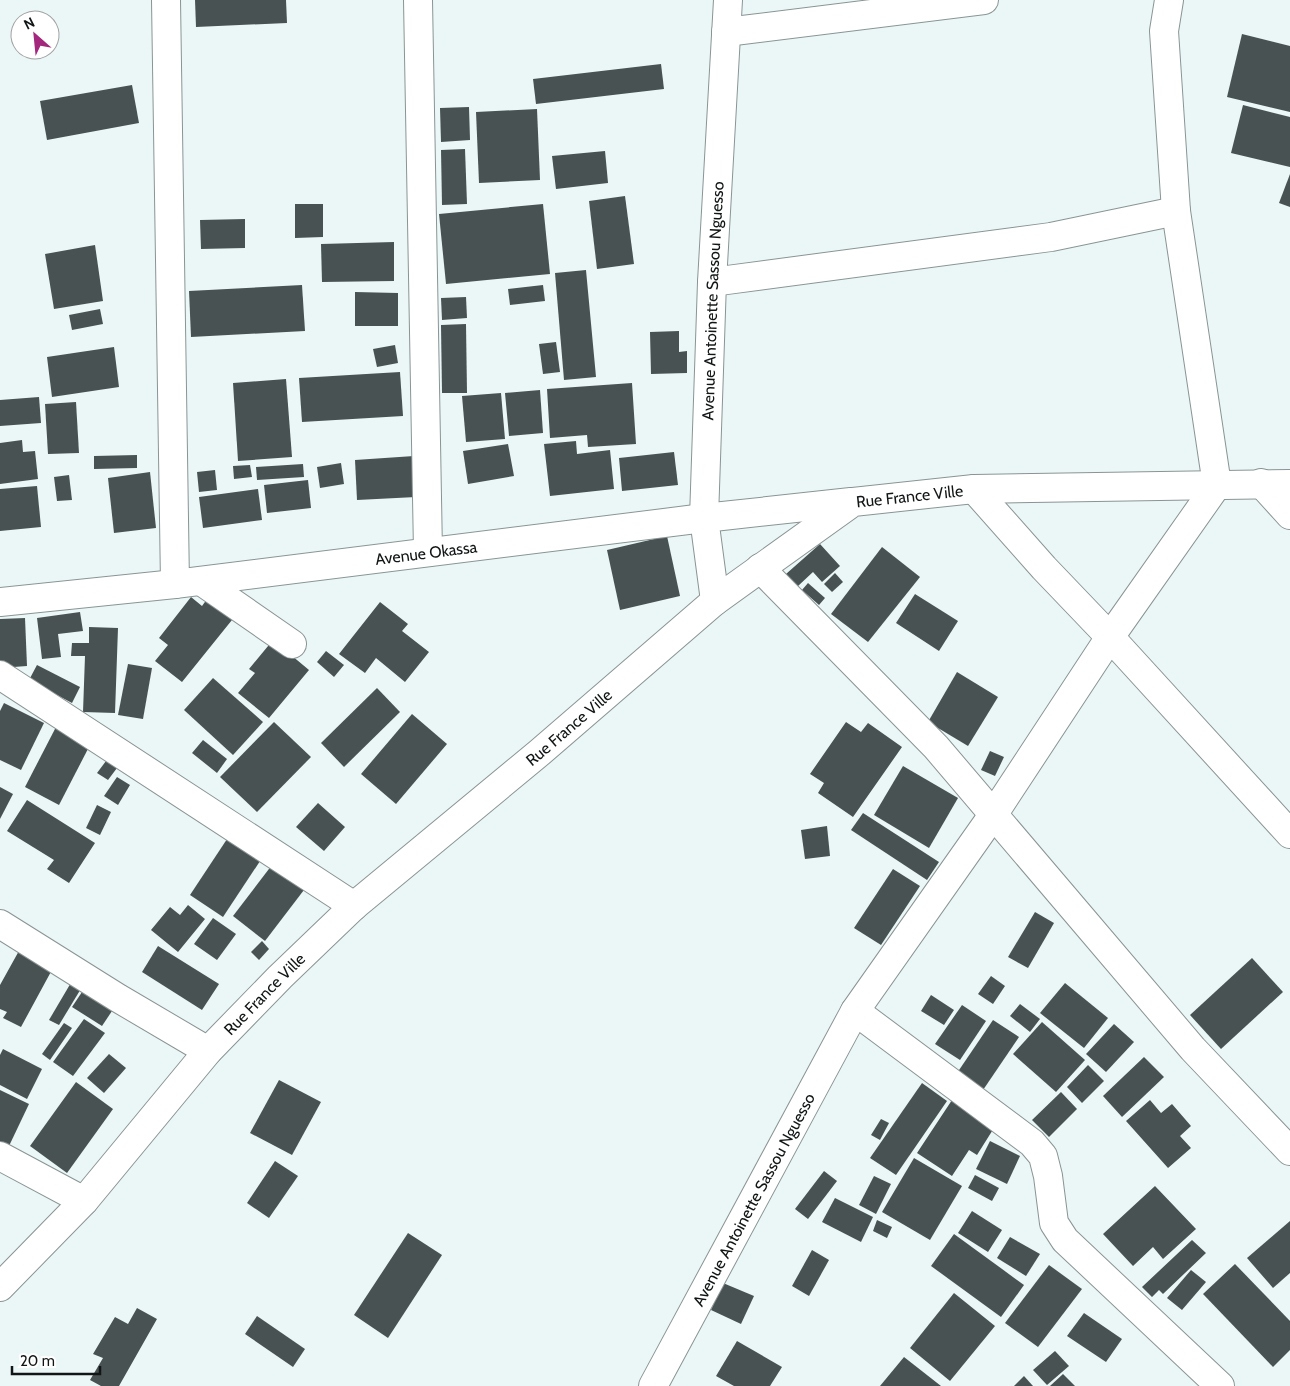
<svg xmlns="http://www.w3.org/2000/svg" width="1290" height="1386" viewBox="0 0 1290 1386" font-family="Cabin,sans-serif">
<style>
.building{fill:#495252}
.lines{fill:none;stroke-linecap:round;stroke-linejoin:round}
.minor-casing{stroke:#8a9494;stroke-width:30}
.minor{stroke:#fff;stroke-width:28}
.labels{text-anchor:middle;stroke-width:5;stroke-linejoin:round;paint-order:stroke}
.street-label{font-size:16px;fill:#111515;stroke:#fff}
</style>
<rect width="100%" height="100%" fill="#ebf7f7"/>
<!-- building -->
<g class="building">
<polygon points="195,0 286,0 287,23 196,27"/>
<polygon points="1242,34 1290,46 1290,112 1227,97"/>
<polygon points="661,64 664,89 536,104 533,79"/>
<polygon points="132,85 139,123 47,140 40,101"/>
<polygon points="1243,105 1290,117 1290,167 1231,153"/>
<polygon points="469,107 470,140 441,142 440,108"/>
<polygon points="537,109 540,180 479,183 476,112"/>
<polygon points="465,149 467,204 442,205 441,150"/>
<polygon points="605,151 608,183 556,189 552,156"/>
<polygon points="1290,174 1290,207 1279,203"/>
<polygon points="625,196 634,264 597,269 589,201"/>
<polygon points="295,204 323,204 323,237 295,238"/>
<polygon points="543,204 550,274 446,284 439,214"/>
<polygon points="245,219 245,248 201,249 200,220"/>
<polygon points="394,242 394,281 322,282 321,244"/>
<polygon points="95,245 103,301 54,309 45,254"/>
<polygon points="586,270 596,377 564,380 555,273"/>
<polygon points="302,285 305,331 191,337 189,291"/>
<polygon points="543,285 545,301 510,305 508,289"/>
<polygon points="355,292 398,293 398,326 355,326"/>
<polygon points="466,297 467,318 442,320 441,298"/>
<polygon points="100,309 103,324 72,330 69,315"/>
<polygon points="466,324 467,393 442,393 441,325"/>
<polygon points="679,331 679,352 687,351 687,373 651,374 650,332"/>
<polygon points="556,342 560,372 543,374 539,344"/>
<polygon points="395,345 398,363 377,367 373,349"/>
<polygon points="114,347 119,387 52,397 47,357"/>
<polygon points="400,372 403,416 302,422 299,378"/>
<polygon points="286,379 292,457 238,461 233,383"/>
<polygon points="632,383 636,444 588,447 587,435 550,438 547,389"/>
<polygon points="540,390 543,433 509,436 505,393"/>
<polygon points="501,393 505,439 466,442 462,396"/>
<polygon points="39,397 41,423 0,426 0,400"/>
<polygon points="76,402 79,453 48,454 45,404"/>
<polygon points="22,440 23,452 35,451 38,479 0,484 0,443"/>
<polygon points="576,441 577,454 610,450 614,489 550,496 544,444"/>
<polygon points="508,444 514,476 468,484 463,451"/>
<polygon points="674,452 678,485 622,491 619,458"/>
<polygon points="137,455 137,468 94,469 94,456"/>
<polygon points="414,456 416,497 357,500 355,460"/>
<polygon points="341,463 344,484 320,488 317,467"/>
<polygon points="303,464 304,477 257,480 256,467"/>
<polygon points="250,465 252,477 234,479 233,466"/>
<polygon points="215,470 217,490 199,492 197,472"/>
<polygon points="150,472 156,528 114,533 108,478"/>
<polygon points="69,475 72,500 57,501 54,477"/>
<polygon points="308,480 311,508 267,513 264,485"/>
<polygon points="37,486 41,527 0,531 0,489"/>
<polygon points="258,489 262,520 203,528 199,497"/>
<polygon points="667,536 680,596 620,610 607,550"/>
<polygon points="820,544 840,566 822,582 813,572 798,586 786,574"/>
<polygon points="882,547 920,577 868,642 831,614"/>
<polygon points="835,573 843,582 832,592 824,584"/>
<polygon points="808,583 825,598 819,605 802,590"/>
<polygon points="915,594 958,621 939,651 896,623"/>
<polygon points="210,595 236,615 182,682 155,661 168,645 159,638 191,597 202,606"/>
<polygon points="380,602 408,624 402,631 429,652 405,682 376,658 365,673 339,654"/>
<polygon points="80,612 83,631 58,634 61,657 42,659 37,618"/>
<polygon points="25,618 27,666 0,668 0,619"/>
<polygon points="89,627 118,628 115,713 83,712 85,656 71,656 72,643 89,643"/>
<polygon points="273,640 309,670 269,718 238,693 255,673 249,669"/>
<polygon points="326,651 344,665 334,677 317,662"/>
<polygon points="128,664 152,668 143,719 118,715"/>
<polygon points="37,665 80,687 72,703 29,680"/>
<polygon points="957,672 998,697 968,746 928,722"/>
<polygon points="213,678 263,722 233,755 184,710"/>
<polygon points="377,688 400,712 344,767 321,743"/>
<polygon points="4,703 44,723 21,770 0,760 0,711"/>
<polygon points="412,714 447,744 396,804 361,774"/>
<polygon points="274,722 311,757 257,812 220,777"/>
<polygon points="846,722 861,732 868,723 902,747 853,817 818,793 824,783 810,774"/>
<polygon points="56,727 90,745 59,805 25,787"/>
<polygon points="203,740 227,759 217,773 192,753"/>
<polygon points="990,751 1004,757 995,776 981,770"/>
<polygon points="109,757 120,764 108,780 97,773"/>
<polygon points="903,766 958,798 929,848 874,815"/>
<polygon points="117,777 130,785 118,805 104,796"/>
<polygon points="0,787 13,794 0,819"/>
<polygon points="27,800 95,843 69,883 47,869 54,860 7,831"/>
<polygon points="318,803 345,827 324,851 296,827"/>
<polygon points="97,805 111,812 100,835 86,828"/>
<polygon points="863,813 939,862 927,880 851,830"/>
<polygon points="827,826 830,856 805,859 801,830"/>
<polygon points="233,830 266,852 223,917 190,895"/>
<polygon points="275,861 307,886 265,941 233,916"/>
<polygon points="893,869 920,886 881,945 854,928"/>
<polygon points="188,905 205,919 178,952 151,930 170,907 180,915"/>
<polygon points="1035,912 1054,923 1028,968 1008,957"/>
<polygon points="213,918 236,934 217,960 194,944"/>
<polygon points="262,941 269,949 259,960 251,952"/>
<polygon points="158,946 219,984 202,1010 142,972"/>
<polygon points="20,949 53,968 21,1027 3,1018 7,1012 0,1009 0,985"/>
<polygon points="1252,958 1283,992 1221,1049 1190,1015"/>
<polygon points="991,976 1005,986 993,1004 978,994"/>
<polygon points="72,981 82,987 59,1025 49,1020"/>
<polygon points="1065,983 1108,1018 1084,1048 1040,1013"/>
<polygon points="82,992 112,1011 102,1026 72,1007"/>
<polygon points="931,995 954,1010 944,1025 921,1011"/>
<polygon points="1020,1004 1040,1019 1030,1032 1010,1016"/>
<polygon points="962,1005 986,1021 960,1060 935,1044"/>
<polygon points="84,1019 105,1033 73,1076 53,1062"/>
<polygon points="993,1020 1019,1037 981,1093 955,1076"/>
<polygon points="1042,1022 1085,1060 1056,1092 1013,1054"/>
<polygon points="64,1023 72,1028 50,1060 42,1054"/>
<polygon points="1114,1024 1134,1042 1106,1072 1086,1054"/>
<polygon points="3,1049 42,1069 27,1099 0,1085 0,1055"/>
<polygon points="109,1054 126,1068 104,1093 87,1078"/>
<polygon points="1144,1057 1164,1077 1122,1117 1103,1096"/>
<polygon points="1088,1065 1104,1081 1082,1103 1067,1087"/>
<polygon points="279,1080 321,1102 292,1155 250,1133"/>
<polygon points="76,1082 113,1109 67,1173 30,1146"/>
<polygon points="922,1083 947,1101 896,1175 870,1158"/>
<polygon points="0,1090 29,1104 9,1146 0,1141"/>
<polygon points="1061,1092 1077,1109 1049,1137 1032,1120"/>
<polygon points="952,1100 994,1128 977,1155 969,1150 952,1176 917,1153"/>
<polygon points="1150,1100 1161,1113 1172,1104 1191,1126 1180,1136 1191,1148 1168,1168 1126,1121"/>
<polygon points="881,1119 889,1123 880,1140 871,1135"/>
<polygon points="990,1141 1020,1156 1007,1184 976,1169"/>
<polygon points="914,1158 962,1186 930,1240 882,1212"/>
<polygon points="275,1161 298,1176 269,1218 247,1203"/>
<polygon points="824,1171 837,1181 808,1219 795,1209"/>
<polygon points="975,1175 999,1188 992,1201 968,1188"/>
<polygon points="874,1176 891,1184 876,1214 859,1205"/>
<polygon points="1155,1186 1196,1229 1163,1259 1153,1247 1133,1266 1103,1234"/>
<polygon points="835,1198 873,1217 861,1242 822,1222"/>
<polygon points="972,1211 1002,1230 988,1252 958,1233"/>
<polygon points="877,1220 892,1227 887,1238 873,1231"/>
<polygon points="1290,1221 1290,1273 1273,1288 1247,1258"/>
<polygon points="408,1233 442,1255 388,1338 354,1315"/>
<polygon points="954,1234 1024,1285 1001,1317 931,1266"/>
<polygon points="1010,1237 1040,1254 1026,1276 997,1258"/>
<polygon points="1192,1240 1206,1253 1163,1294 1159,1290 1152,1297 1142,1287"/>
<polygon points="812,1250 829,1260 809,1296 792,1286"/>
<polygon points="1235,1264 1290,1321 1290,1350 1273,1367 1203,1294"/>
<polygon points="1049,1265 1082,1289 1038,1347 1005,1323"/>
<polygon points="1191,1270 1206,1282 1182,1310 1167,1298"/>
<polygon points="723,1283 754,1296 741,1324 711,1310"/>
<polygon points="954,1293 995,1326 950,1381 910,1348"/>
<polygon points="137,1308 157,1319 119,1386 101,1386 90,1380 103,1358 93,1354 115,1317 128,1324"/>
<polygon points="1084,1313 1122,1339 1106,1362 1067,1336"/>
<polygon points="257,1316 305,1349 293,1367 245,1334"/>
<polygon points="737,1341 782,1367 770,1386 734,1386 716,1376"/>
<polygon points="1055,1351 1069,1366 1047,1385 1033,1370"/>
<polygon points="904,1357 941,1386 880,1386"/>
<polygon points="1063,1374 1075,1386 1050,1386"/>
<polygon points="1024,1376 1033,1386 1014,1386"/>
</g>
<g class="lines">
<defs>
<g id="minor">
<polyline points="166,0 175,584"/>
<polyline points="418,0 428,552"/>
<polyline points="726,32 984,0"/>
<polyline points="712,282 1051,237 1176,211"/>
<polyline points="1261,483 1290,515"/>
<polyline points="974,489 1044,568 1110,637 1290,834"/>
<polyline points="760,568 936,747 1193,1049 1290,1151"/>
<polyline points="201,581 292,644"/>
<path id="s1" d="M715,601L704,518L712,282L728,0"/>
<path id="s2" d="M0,602L175,584L704,518L851,502"/>
<polyline points="0,675 354,906"/>
<polyline points="0,924 118,998 208,1051"/>
<polyline points="855,1011 1032,1143 1043,1156 1048,1176 1054,1223 1065,1240 1220,1386"/>
<polyline points="0,1156 84,1201"/>
<path id="s3" d="M0,1287L84,1201L208,1051L280,977L354,906L539,753L715,601L853,502L974,489L1290,484"/>
<path id="s4" d="M653,1386L855,1011L993,815L1110,637L1217,485L1176,211L1164,31L1169,0"/>
</g>
</defs>
<!-- minor casing -->
<use href="#minor" class="minor-casing"/>
<!-- minor -->
<use href="#minor" class="minor"/>
</g>
<g class="labels">
<!-- street labels -->
<g class="street-label">
<text dy="6" stroke="none"><textPath href="#s1" startOffset="301">Avenue Antoinette Sassou Nguesso</textPath></text>
<text dy="6" stroke="none"><textPath href="#s3" startOffset="1220">Rue France Ville</textPath></text>
<text dy="6" stroke="none"><textPath href="#s2" startOffset="429">Avenue Okassa</textPath></text>
<text dy="6" stroke="none"><textPath href="#s3" startOffset="800">Rue France Ville</textPath></text>
<text dy="6" stroke="none"><textPath href="#s3" startOffset="395">Rue France Ville</textPath></text>
<text dy="6" stroke="none"><textPath href="#s4" startOffset="212">Avenue Antoinette Sassou Nguesso</textPath></text>
</g>
</g>
<!-- north arrow -->
<g transform="translate(35 35) rotate(333)"><circle r="24" fill="#ffffff" stroke="#a0a1a1"/>
<path d="M0-4L9 19L0 12L-9 19Z" fill="#a3277c"/>
<text y="-8" font-size="14" font-weight="bold" text-anchor="middle" fill="#111515">N</text>
</g>
<!-- scale -->
<path d="M12 1366v8h88v-8" fill="none" stroke="#111515" stroke-width="2.5"/>
<text x="20" y="1366" font-size="15" fill="#111515" stroke="#ffffff" stroke-width="4" paint-order="stroke">20 m</text>
</svg>
